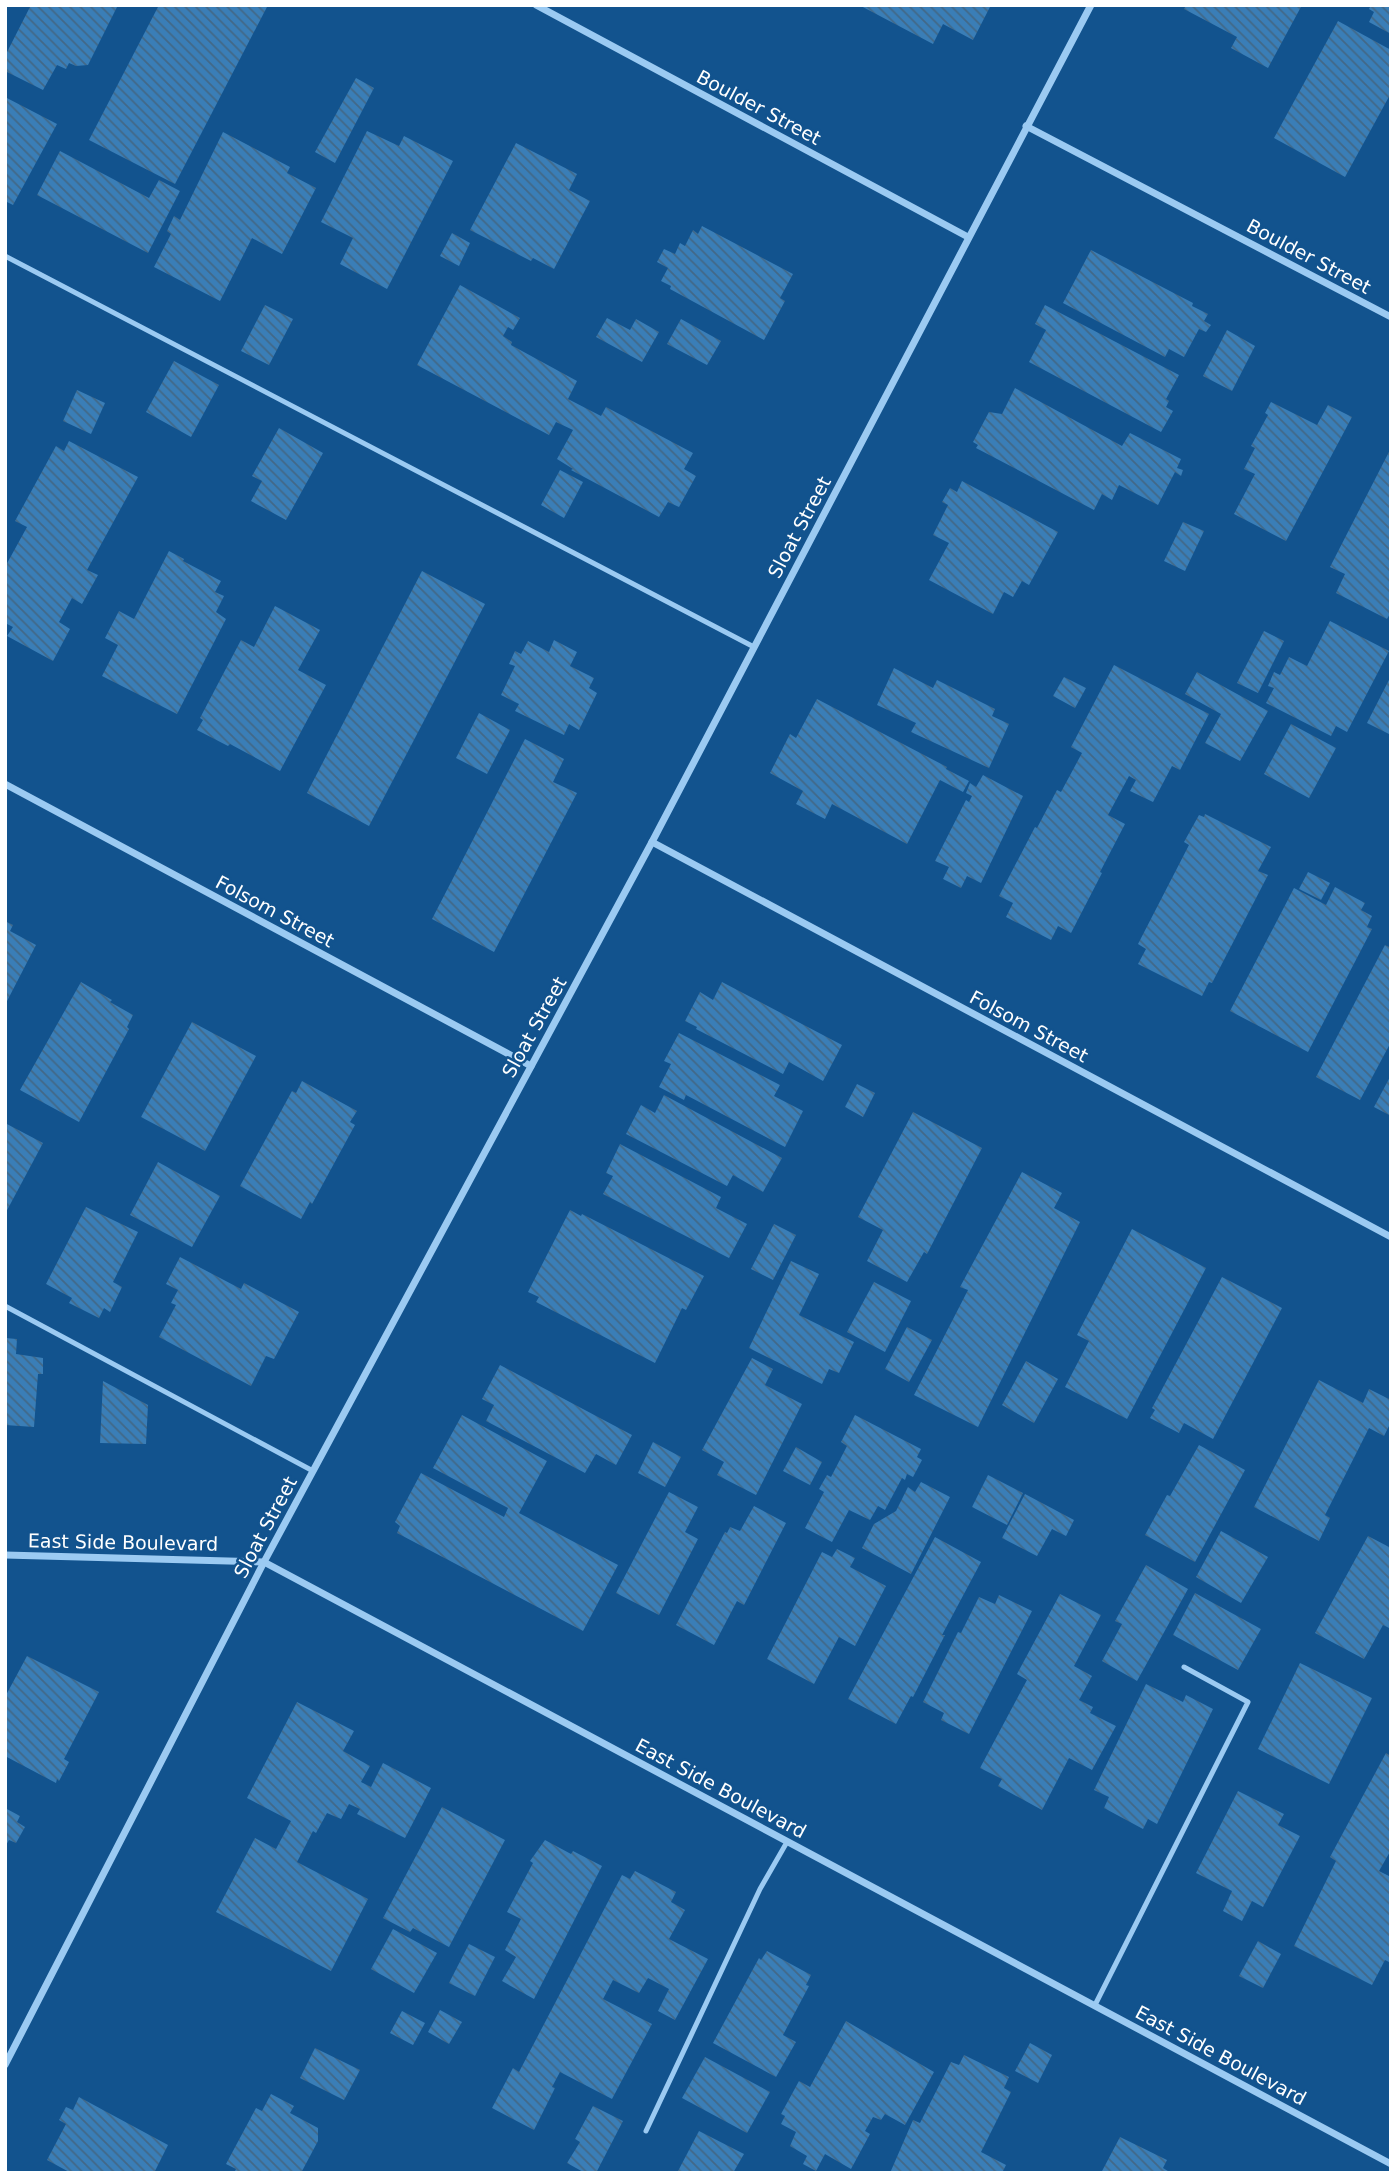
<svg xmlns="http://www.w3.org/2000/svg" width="1396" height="2178" viewBox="0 0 1396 2178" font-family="'DejaVu Sans',sans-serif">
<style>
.building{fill:url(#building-back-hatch)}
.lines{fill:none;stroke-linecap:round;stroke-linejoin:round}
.service{stroke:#9bcaf2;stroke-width:5}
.minor{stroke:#9bcaf2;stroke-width:7}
.labels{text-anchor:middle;stroke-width:5;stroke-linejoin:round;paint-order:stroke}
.street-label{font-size:19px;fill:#fff;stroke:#12538e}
</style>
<defs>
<pattern id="building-back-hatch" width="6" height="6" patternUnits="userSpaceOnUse" patternTransform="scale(1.75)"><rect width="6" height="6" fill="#3a7eb7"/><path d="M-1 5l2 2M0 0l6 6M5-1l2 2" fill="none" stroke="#426887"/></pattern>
</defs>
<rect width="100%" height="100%" fill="#12538e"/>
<!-- building -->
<g class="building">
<polygon points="31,5 118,5 88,65 76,66 69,63 66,69 57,65 43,90 5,71 5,56"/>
<polygon points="159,5 268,5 175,184 89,140"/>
<polygon points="859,5 991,5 973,40 943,24 933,44"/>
<polygon points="1186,5 1302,5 1268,68 1231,48 1237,37 1184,9"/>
<polygon points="1371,5 1391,5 1391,34 1369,22 1374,12 1369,9"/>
<polygon points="1338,21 1391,50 1391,93 1345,177 1274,138"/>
<polygon points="356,78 374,88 335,163 315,152"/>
<polygon points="5,97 57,124 13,205 5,201"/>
<polygon points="367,131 399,146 404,136 453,161 387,289 340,264 353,238 321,222"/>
<polygon points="223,132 290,167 287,173 316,188 282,254 252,238 220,301 154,267 171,234 167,231 174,216 180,220"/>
<polygon points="516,143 577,174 569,190 590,201 554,269 533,258 531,261 470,230"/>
<polygon points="60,151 149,198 159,180 180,191 148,253 37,195"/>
<polygon points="702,226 793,274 780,298 785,301 764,340 670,289 671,286 661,281 668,268 657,262 664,249 675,254 680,243 685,246 693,230 698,234"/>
<polygon points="452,233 470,243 459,266 440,256"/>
<polygon points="1091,250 1193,303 1192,306 1208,314 1204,321 1211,325 1206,332 1199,329 1184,357 1169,349 1165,357 1063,303"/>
<polygon points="460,285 520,318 513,330 508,327 503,336 512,342 511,345 577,381 568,399 601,416 606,407 693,453 684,469 696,476 679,507 668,502 659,517 571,470 573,469 557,459 573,430 556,422 549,435 417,365"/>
<polygon points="265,305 293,319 269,365 241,351"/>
<polygon points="1045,305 1179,375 1166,399 1169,401 1166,407 1173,411 1161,432 1029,362 1046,330 1035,324"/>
<polygon points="607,318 630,330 636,319 659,332 642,362 596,337"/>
<polygon points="681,319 721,341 707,365 667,344"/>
<polygon points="1227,330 1255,346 1232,391 1203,376"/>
<polygon points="174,361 219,385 191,437 146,412"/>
<polygon points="1015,388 1122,446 1130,433 1181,459 1177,468 1183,470 1181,476 1175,472 1158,505 1119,485 1112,500 1102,494 1094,510 976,448 978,445 973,442 989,412 1002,414"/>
<polygon points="77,390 105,403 91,434 63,421"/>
<polygon points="1271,402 1317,425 1328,405 1352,417 1286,541 1234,514 1255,474 1244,469 1255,448 1251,446 1268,415 1265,413"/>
<polygon points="279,428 323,453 286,520 251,501 262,481 252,476"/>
<polygon points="69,441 138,477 87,570 98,575 82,604 72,598 59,622 70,629 53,661 7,636 13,627 5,623 5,567 27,527 15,521 56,446 64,451"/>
<polygon points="1391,448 1391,612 1387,619 1336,593 1345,574 1330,567"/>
<polygon points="560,470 583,482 564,518 541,505"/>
<polygon points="962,481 1058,532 1029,585 1022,581 1013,597 1004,592 993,614 929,580 949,543 933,535 948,505 942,502 950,488 957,492"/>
<polygon points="1183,522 1204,531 1185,571 1164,561"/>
<polygon points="169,551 184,559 183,561 221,581 215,592 224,596 216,612 226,619 177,714 102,676 118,645 105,638 119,611 134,619"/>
<polygon points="422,571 485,604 369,826 307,793"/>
<polygon points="275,606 320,630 298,670 326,685 280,771 230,744 228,746 197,730 203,720 200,718 241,640 254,647"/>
<polygon points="1330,621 1389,651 1347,732 1336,726 1331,736 1266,703 1274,688 1268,686 1274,672 1280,675 1289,657 1307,666"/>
<polygon points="1264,631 1284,641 1258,693 1237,683"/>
<polygon points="554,640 577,652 570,666 594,678 589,688 597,693 579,730 569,724 564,735 515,711 519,704 501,695 515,666 509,664 515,651 521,654 528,641 549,652"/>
<polygon points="1114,665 1209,714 1180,770 1172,766 1153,802 1130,791 1136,780 1129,776 1108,815 1125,824 1100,872 1102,873 1071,933 1058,926 1051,940 1006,917 1013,903 999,896 1035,827 1037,828 1057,790 1061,792 1082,753 1071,747"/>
<polygon points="894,668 933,688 937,680 995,709 992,716 1009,724 989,768 911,732 916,723 877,705"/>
<polygon points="1197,672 1268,711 1240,761 1205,743 1221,714 1185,694"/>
<polygon points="1391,676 1391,735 1367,723"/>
<polygon points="1064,677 1086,688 1075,708 1053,696"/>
<polygon points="817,699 947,767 946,769 969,781 963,792 940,780 907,844 832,804 825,819 796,804 803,791 770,773 790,734 796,738"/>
<polygon points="479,713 510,730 487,774 456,758"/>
<polygon points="1291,724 1336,748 1309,798 1264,774"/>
<polygon points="525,739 564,759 553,782 577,793 494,952 432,919"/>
<polygon points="983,775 1023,796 981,883 967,876 961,888 943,879 949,867 935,861 966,800 969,802 972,796 966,793 970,783 976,787"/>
<polygon points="1205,814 1271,847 1258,871 1268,875 1212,983 1209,982 1202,996 1138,964 1146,949 1138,944 1189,845 1184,842 1199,815 1204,817"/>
<polygon points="1308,872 1330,883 1321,900 1299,889"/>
<polygon points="1335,887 1365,903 1361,910 1372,916 1367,927 1372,929 1308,1052 1230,1011 1294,888 1326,905"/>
<polygon points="5,921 13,925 10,931 36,945 5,1005"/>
<polygon points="1385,945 1391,948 1391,1042 1360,1100 1316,1077"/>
<polygon points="81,982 112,1000 110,1002 133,1015 127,1027 129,1029 79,1122 20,1090"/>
<polygon points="722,982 842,1045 823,1081 789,1062 783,1074 696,1029 697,1027 685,1021 700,992 713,1000"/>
<polygon points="192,1022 256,1056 205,1151 141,1117"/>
<polygon points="679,1033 780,1085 774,1096 803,1111 785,1147 686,1095 684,1100 659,1087 671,1064 664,1061"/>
<polygon points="1391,1075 1391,1116 1374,1107"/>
<polygon points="302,1081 357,1111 350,1122 355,1125 312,1204 310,1202 301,1219 240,1186 292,1091 296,1093"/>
<polygon points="857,1084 875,1093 863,1117 845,1107"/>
<polygon points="664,1095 782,1158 763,1192 733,1175 727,1186 626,1134 641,1105 655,1113"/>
<polygon points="913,1112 982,1148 927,1254 924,1252 907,1282 867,1261 883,1230 858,1217"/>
<polygon points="5,1123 43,1143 5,1214"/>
<polygon points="620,1144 721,1197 716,1208 747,1224 729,1258 603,1194 613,1176 606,1173"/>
<polygon points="158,1162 220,1196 192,1247 130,1215"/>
<polygon points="1022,1172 1062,1193 1054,1208 1080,1222 978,1427 914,1395 968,1290 960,1287"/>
<polygon points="86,1207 138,1232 113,1282 122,1287 110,1312 104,1308 99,1318 69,1303 72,1298 46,1284"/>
<polygon points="570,1210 581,1216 582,1214 704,1276 686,1310 682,1308 655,1363 536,1302 539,1297 528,1292"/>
<polygon points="774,1224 796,1235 773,1280 751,1269"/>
<polygon points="1132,1229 1206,1268 1127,1419 1065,1387 1089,1341 1077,1335"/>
<polygon points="180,1257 241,1289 244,1283 299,1312 274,1359 266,1356 251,1386 159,1337 176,1305 171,1303 178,1290 166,1284"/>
<polygon points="791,1261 819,1274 799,1315 854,1342 839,1373 829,1369 822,1384 749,1348"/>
<polygon points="1222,1277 1282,1308 1213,1439 1184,1423 1179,1433 1150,1418 1155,1410 1152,1408"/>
<polygon points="874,1282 911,1301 885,1352 847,1332"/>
<polygon points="907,1327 932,1340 909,1382 885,1369"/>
<polygon points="5,1338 17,1339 16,1354 43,1358 43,1374 38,1374 34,1427 5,1425"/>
<polygon points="752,1358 773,1369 765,1385 802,1404 756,1495 717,1475 724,1462 702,1450"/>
<polygon points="1026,1361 1058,1379 1034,1423 1002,1405"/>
<polygon points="500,1365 632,1435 616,1465 596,1454 585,1473 486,1421 494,1405 482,1399"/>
<polygon points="1319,1380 1363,1403 1369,1389 1391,1400 1391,1422 1384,1436 1369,1428 1325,1515 1330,1518 1319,1541 1254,1507"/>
<polygon points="103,1381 148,1405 146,1444 100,1443"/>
<polygon points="462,1415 547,1461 519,1513 618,1565 583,1631 397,1533 400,1526 395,1522 421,1473 504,1517 508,1508 433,1468"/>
<polygon points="855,1415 921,1449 917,1457 922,1460 913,1477 907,1474 905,1480 902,1478 885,1510 878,1506 870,1520 849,1510 832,1542 805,1528 824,1492 819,1489 827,1475 831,1477 847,1446 841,1442"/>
<polygon points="653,1442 681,1457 665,1487 638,1473"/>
<polygon points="1199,1445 1245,1470 1195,1562 1145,1535 1167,1495 1170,1496"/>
<polygon points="796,1447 822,1462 810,1485 783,1471"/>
<polygon points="988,1475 1023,1493 1007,1525 972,1507"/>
<polygon points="921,1482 950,1497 911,1574 862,1548 874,1524 896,1511 908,1487 915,1492"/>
<polygon points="669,1492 698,1507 685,1532 698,1539 659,1615 616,1593"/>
<polygon points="1025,1494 1074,1520 1066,1536 1052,1529 1037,1556 1002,1538"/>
<polygon points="754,1506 786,1523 744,1605 737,1601 714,1645 676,1625 725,1532 727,1533 730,1527 740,1531"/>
<polygon points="1221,1531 1268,1557 1241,1603 1196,1577"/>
<polygon points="1368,1536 1391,1548 1391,1629 1383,1625 1364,1659 1315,1633"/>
<polygon points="935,1537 981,1562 942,1635 945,1635 913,1697 911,1696 896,1724 848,1699"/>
<polygon points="837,1549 855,1558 850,1567 886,1586 855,1646 839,1637 814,1684 767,1659 822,1552 832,1557"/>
<polygon points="1146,1565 1188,1589 1137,1681 1102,1661 1122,1624 1115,1621"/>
<polygon points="1195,1593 1261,1629 1238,1670 1173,1635"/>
<polygon points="1060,1594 1101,1615 1074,1666 1092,1676 1079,1700 1093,1707 1090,1713 1116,1726 1092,1770 1069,1758 1042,1810 998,1786 1002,1779 980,1768 1027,1680 1017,1674"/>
<polygon points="999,1595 1032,1611 969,1734 941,1720 944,1713 923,1702 958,1632 961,1633 979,1597 995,1604"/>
<polygon points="27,1656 99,1692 64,1759 69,1762 59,1781 57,1779 56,1783 5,1756 5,1697"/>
<polygon points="1300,1663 1372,1698 1329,1784 1258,1749"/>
<polygon points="1146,1684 1183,1702 1186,1695 1213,1709 1157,1824 1148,1819 1143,1829 1104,1808 1109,1797 1094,1790"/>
<polygon points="297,1702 354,1731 343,1751 370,1766 361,1782 371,1787 383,1763 431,1788 405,1838 357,1814 360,1809 349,1804 341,1819 327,1813 316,1833 313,1831 297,1862 368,1899 331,1971 216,1912 255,1838 276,1849 291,1821 247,1798"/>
<polygon points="1391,1751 1391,1850 1379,1871 1391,1877 1391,1958 1389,1962 1385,1960 1372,1985 1294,1946 1336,1861 1330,1857 1386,1753 1389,1755"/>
<polygon points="1238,1791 1284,1814 1278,1825 1300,1836 1263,1907 1252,1901 1242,1921 1223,1911 1232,1891 1196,1873"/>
<polygon points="442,1807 505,1840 449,1947 413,1928 410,1932 383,1918"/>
<polygon points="5,1808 20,1816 17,1822 25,1827 16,1843 9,1840 5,1847"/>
<polygon points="545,1840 571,1854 573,1851 602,1866 534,1999 502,1981 516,1957 505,1950 521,1919 507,1912 533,1863 530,1861"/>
<polygon points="635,1871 676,1892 671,1902 685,1910 669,1939 708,1959 675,2020 658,2011 669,1989 648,1978 639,1993 613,1980 603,1999 652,2024 612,2099 560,2072 552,2087 555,2088 534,2130 492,2108 513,2068 519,2072 622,1875 630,1879"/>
<polygon points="393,1929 437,1953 414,1993 371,1969"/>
<polygon points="1258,1941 1281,1954 1263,1988 1239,1976"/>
<polygon points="469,1944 495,1957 475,1996 449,1983"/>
<polygon points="767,1951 811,1975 806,1985 809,1986 783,2035 796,2042 776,2077 713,2043 759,1958 761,1960"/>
<polygon points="440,2010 462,2022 449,2044 428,2032"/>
<polygon points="402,2011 425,2023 413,2045 390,2033"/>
<polygon points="846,2021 934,2072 905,2125 885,2114 881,2120 873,2117 865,2131 870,2134 851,2169 825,2154 816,2171 803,2164 807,2156 790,2146 796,2132 781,2124 785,2116 781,2114 799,2081 810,2087"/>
<polygon points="1030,2043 1052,2055 1038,2083 1015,2071"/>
<polygon points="315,2048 360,2070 344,2100 300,2078"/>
<polygon points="964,2055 1009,2077 1004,2088 1011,2092 981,2152 1006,2165 1002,2173 890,2173 913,2120 920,2123 951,2062 959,2065"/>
<polygon points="705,2057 770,2092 747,2133 682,2098"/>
<polygon points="271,2094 294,2106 290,2113 318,2128 318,2141 301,2173 234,2173 236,2169 226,2164 256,2108 262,2111"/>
<polygon points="79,2097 168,2145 154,2173 71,2173 47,2160 66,2124 59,2120 66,2107 73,2110"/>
<polygon points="593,2106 623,2121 596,2173 585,2173 567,2163 580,2142 575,2139"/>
<polygon points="699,2131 744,2154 733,2173 677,2173"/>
<polygon points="1120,2137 1167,2160 1163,2168 1171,2173 1101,2173"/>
</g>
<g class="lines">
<!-- service -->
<g class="service">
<polyline points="5,256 754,647"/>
<polyline points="5,1306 313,1471"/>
<polyline points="1095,2005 1248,1702 1184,1667"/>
<polyline points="646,2131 760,1889 787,1842"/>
</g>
<!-- minor -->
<g class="minor">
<polyline points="536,5 968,237"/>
<polyline points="1026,126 1391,317"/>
<polyline points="5,784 531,1066"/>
<polyline points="652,842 1391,1237"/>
<polyline points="5,1555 264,1562 1391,2164"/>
<polyline points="5,2065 264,1562 652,842 1091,5"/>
</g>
</g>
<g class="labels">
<!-- street labels -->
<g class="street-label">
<text transform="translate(759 107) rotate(28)" y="7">Boulder Street</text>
<text transform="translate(1309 256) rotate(28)" y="7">Boulder Street</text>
<text transform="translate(799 527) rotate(-62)" y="7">Sloat Street</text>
<text transform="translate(275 911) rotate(28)" y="7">Folsom Street</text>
<text transform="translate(1029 1026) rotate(28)" y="7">Folsom Street</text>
<text transform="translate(534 1027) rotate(-61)" y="7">Sloat Street</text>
<text transform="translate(265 1527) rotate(-62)" y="7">Sloat Street</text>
<text transform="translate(123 1542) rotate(1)" y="7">East Side Boulevard</text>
<text transform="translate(721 1788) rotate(28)" y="7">East Side Boulevard</text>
<text transform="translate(1221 2055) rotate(28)" y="7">East Side Boulevard</text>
</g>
</g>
<!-- border -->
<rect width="1396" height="2178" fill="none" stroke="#ffffff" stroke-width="14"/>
</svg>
